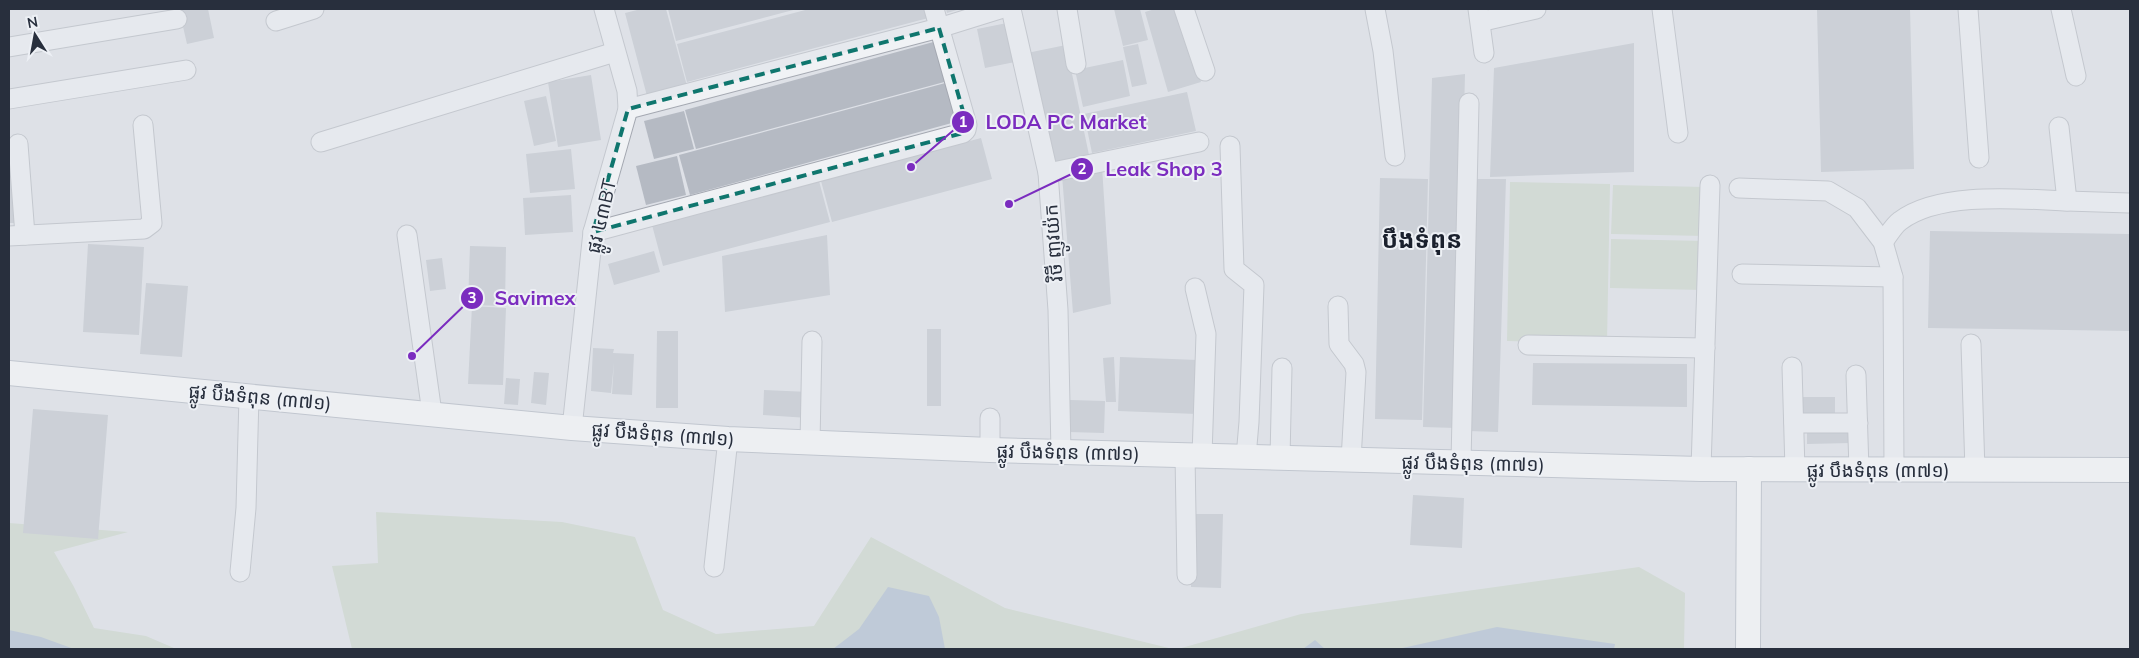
<svg xmlns="http://www.w3.org/2000/svg" width="2139" height="658" viewBox="0 0 2139 658" font-family="Mulish,'Noto Sans Khmer',sans-serif">
<style>
.green{fill:#c3d0bf}
.water{fill:#9aaec5}
.building{fill:#b5bac3}
.lines{fill:none;stroke-linecap:round;stroke-linejoin:round}
.minor-casing{stroke:#a4a8b1;stroke-width:21}
.major-casing{stroke:#9ea5b2;stroke-width:26}
.minor{stroke:#f0f2f5;stroke-width:19}
.major{stroke:#fff;stroke-width:24}
.marked{fill:none;stroke:#0f766e;stroke-width:4;stroke-dasharray:10 6;stroke-linejoin:round}
.labels{text-anchor:middle;stroke-width:4;stroke-linejoin:round;paint-order:stroke}
.street-label{font-size:19px;fill:#282f3d;stroke:#edf0f5}
.district-label{font-size:24px;font-weight:bold;fill:#1a202d;stroke:#edf0f5}
.leader{fill:none;stroke:#7b2cbf;stroke-width:2}
.callout-dot{fill:#7b2cbf;stroke:#edf0f5;stroke-width:2}
.mark-label{font-size:15px;text-anchor:middle;font-weight:bold;fill:#fff}
.callout-label{font-size:20px;text-anchor:middle;font-weight:bold;fill:#7b2cbf;stroke:#edf0f5;stroke-width:4;stroke-linejoin:round;paint-order:stroke}
</style>
<rect width="100%" height="100%" fill="#dee1e7"/>
<!-- green -->
<g class="green">
<polygon points="1510,182 1610,184 1607,343 1507,341"/>
<polygon points="1613,185 1706,187 1705,236 1611,234"/>
<polygon points="1611,239 1706,241 1704,290 1610,288"/>
<polygon points="376,512 562,522 635,537 663,610 716,634 814,626 871,537 1005,608 1173,649 352,649 332,566 378,563"/>
<polygon points="9,523 128,532 54,552 74,587 94,628 146,636 174,648 186,649 9,649"/>
<polygon points="1639,567 1685,593 1684,649 1178,649 1301,614"/>
</g>
<!-- water -->
<g class="water">
<polygon points="888,587 929,596 939,617 945,649 833,649 859,629"/>
<polygon points="1497,627 1615,644 1614,649 1398,649"/>
<polygon points="9,630 41,637 74,649 9,649"/>
<polygon points="1315,640 1325,649 1303,649"/>
</g>
<!-- building -->
<g class="building">
<polygon points="179,9 208,9 214,38 187,44"/>
<polygon points="641,9 666,9 687,86 647,96 625,13"/>
<polygon points="668,9 797,9 676,41"/>
<polygon points="809,9 930,9 932,17 687,82 677,44"/>
<polygon points="946,9 960,9 947,13"/>
<polygon points="1114,9 1140,9 1148,40 1123,46"/>
<polygon points="1155,9 1180,9 1201,82 1168,92 1145,12"/>
<polygon points="1817,9 1910,9 1914,169 1821,172"/>
<polygon points="1007,23 1015,62 985,68 977,29"/>
<polygon points="937,41 948,81 696,149 685,110"/>
<polygon points="1634,43 1634,172 1490,177 1494,68"/>
<polygon points="1138,44 1147,84 1132,87 1123,47"/>
<polygon points="1066,45 1089,155 1050,164 1027,53"/>
<polygon points="1123,60 1130,96 1083,107 1075,70"/>
<polygon points="1465,74 1456,428 1423,427 1432,78"/>
<polygon points="591,75 601,140 558,147 548,82"/>
<polygon points="949,82 959,121 690,195 679,155"/>
<polygon points="1187,92 1196,131 1092,153 1084,114"/>
<polygon points="546,96 556,141 534,146 524,101"/>
<polygon points="684,111 694,149 654,159 644,121"/>
<polygon points="981,138 992,179 832,222 821,181"/>
<polygon points="9,143 11,143 16,223 9,223"/>
<polygon points="571,149 575,189 530,193 526,154"/>
<polygon points="677,156 686,195 646,205 636,166"/>
<polygon points="1102,167 1111,304 1073,313 1062,175"/>
<polygon points="1380,178 1428,179 1422,420 1375,419"/>
<polygon points="1476,179 1506,179 1498,432 1468,431"/>
<polygon points="819,181 830,222 663,266 652,225"/>
<polygon points="571,195 573,232 525,235 523,198"/>
<polygon points="1930,231 2130,234 2130,331 1928,328"/>
<polygon points="827,235 830,295 725,312 722,256"/>
<polygon points="88,244 144,247 139,335 83,332"/>
<polygon points="470,246 506,247 505,306 468,305"/>
<polygon points="654,251 660,272 614,285 608,264"/>
<polygon points="442,258 446,289 430,291 426,260"/>
<polygon points="146,283 188,286 182,357 140,354"/>
<polygon points="472,306 506,308 503,385 468,384"/>
<rect x="927" y="329" width="14" height="77"/>
<polygon points="657,331 678,331 678,408 656,408"/>
<polygon points="593,348 614,349 613,353 634,354 632,395 612,394 614,362 611,393 591,391"/>
<polygon points="1114,357 1116,402 1106,402 1103,358"/>
<polygon points="1120,357 1198,360 1197,414 1118,411"/>
<polygon points="1533,363 1687,364 1687,407 1532,405"/>
<polygon points="534,372 549,373 546,405 531,403"/>
<polygon points="506,378 520,379 518,405 504,404"/>
<polygon points="764,390 809,392 808,418 763,415"/>
<polygon points="1800,397 1835,397 1835,413 1828,413 1828,419 1851,418 1851,443 1807,444 1807,413 1800,414"/>
<polygon points="1070,400 1105,401 1104,433 1068,432"/>
<polygon points="33,409 108,415 98,539 23,533"/>
<polygon points="1413,495 1464,498 1462,548 1410,545"/>
<polygon points="1193,514 1223,514 1221,588 1191,587"/>
</g>
<g class="lines">
<defs>
<g id="minor">
<polyline points="1011,9 1048,173 1058,310 1061,452"/>
<polyline points="1067,9 1076,64"/>
<polyline points="1184,9 1205,71"/>
<polyline points="1375,9 1383,51 1395,156"/>
<polyline points="1478,9 1484,53"/>
<polyline points="1662,9 1678,133"/>
<polyline points="1968,9 1979,158"/>
<polyline points="2061,9 2076,76"/>
<polyline points="1488,20 1536,9"/>
<polyline points="276,21 314,9"/>
<polyline points="9,47 177,19"/>
<polyline points="9,99 186,70"/>
<polyline points="628,109 939,28 1000,9"/>
<polyline points="321,142 615,52"/>
<polyline points="18,144 25,235"/>
<polyline points="1230,146 1234,269 1254,285 1249,422 1246,457"/>
<polyline points="1048,173 1199,142"/>
<polyline points="1739,188 1828,191 1857,208 1883,242 1893,277 1894,471"/>
<polyline points="2067,201 2129,203"/>
<polyline points="593,232 963,133 966,130 967,125 934,9"/>
<polyline points="407,235 432,413"/>
<polyline points="9,236 144,229 152,223 143,125"/>
<path d="M1883,242C1888,236 1893,226 1900,221C1939,191 2020,199 2067,201L2059,127"/>
<polyline points="1742,274 1893,277"/>
<polyline points="1195,288 1206,334 1202,456"/>
<polyline points="1338,306 1339,344 1354,364 1356,372 1351,460"/>
<polyline points="1971,344 1975,471"/>
<polyline points="1528,345 1705,348"/>
<polyline points="1792,367 1795,470"/>
<polyline points="1856,375 1859,470"/>
<polyline points="1794,423 1858,423"/>
<polyline points="572,428 593,232 628,109 627,91 604,9"/>
<polyline points="810,443 812,341"/>
<polyline points="990,450 990,418"/>
<polyline points="1185,455 1187,575"/>
<polyline points="1280,458 1282,368"/>
<polyline points="1461,462 1469,103"/>
<polyline points="1701,469 1710,185"/>
<polyline points="714,567 728,439"/>
<polyline points="240,572 246,508 249,396"/>
</g>
<g id="major">
<polyline points="9,373 572,428 728,439 990,450 1701,469 2130,470"/>
<polyline points="1748,649 1749,469"/>
</g>
</defs>
<!-- minor casing -->
<use href="#minor" class="minor-casing"/>
<!-- major casing -->
<use href="#major" class="major-casing"/>
<!-- minor -->
<use href="#minor" class="minor"/>
<!-- major -->
<use href="#major" class="major"/>
</g>
<!-- marked area -->
<path d="M0 0H2139V658H0ZM939,28L967,125L963,133L593,232L628,109Z" fill="#dee1e7" fill-opacity=".55" fill-rule="evenodd"/>
<path class="marked" d="M939,28L967,125L963,133L593,232L628,109Z"/>
<g class="labels">
<!-- street labels -->
<g class="street-label">
<text transform="translate(601 216) rotate(-77)" y="7">ផ្លូវ ៤៣BT</text>
<text transform="translate(1053 243) rotate(-94)" y="7">វិថី ញូវយ៉ក</text>
<text transform="translate(260 397) rotate(5)" y="7">ផ្លូវ បឹងទំពុន (៣៧១)</text>
<text transform="translate(663 434) rotate(4)" y="7">ផ្លូវ បឹងទំពុន (៣៧១)</text>
<text transform="translate(1068 452) rotate(1)" y="7">ផ្លូវ បឹងទំពុន (៣៧១)</text>
<text transform="translate(1473 463) rotate(1)" y="7">ផ្លូវ បឹងទំពុន (៣៧១)</text>
<text x="1878" y="477">ផ្លូវ បឹងទំពុន (៣៧១)</text>
</g>
<!-- district labels -->
<g class="district-label">
<text x="1422" y="248">បឹងទំពុន</text>
</g>
</g>
<!-- callouts -->
<path class="leader" d="M911 167L963 122M1009 204L1082 169M412 356L472 298"/>
<g class="callout-dot">
<circle cx="911" cy="167" r="5"/>
<circle cx="1009" cy="204" r="5"/>
<circle cx="412" cy="356" r="5"/>
<circle cx="963" cy="122" r="12"/>
<circle cx="1082" cy="169" r="12"/>
<circle cx="472" cy="298" r="12"/>
</g>
<g class="mark-label">
<text x="963" y="127">1</text>
<text x="1082" y="174">2</text>
<text x="472" y="303">3</text>
</g>
<g class="callout-label">
<text x="1066" y="129">LODA PC Market</text>
<text x="1164" y="176">Leak Shop 3</text>
<text x="535" y="305">Savimex</text>
</g>
<!-- border -->
<rect width="2139" height="658" fill="none" stroke="#282f3d" stroke-width="20"/>
<!-- north arrow -->
<g transform="translate(35 35) rotate(349)" stroke="#edf0f5" stroke-width="4" paint-order="stroke">
<path d="M0-4L9 19L0 12L-9 19Z" fill="#282f3d"/>
<text y="-8" font-size="14" font-weight="bold" text-anchor="middle" fill="#282f3d">N</text>
</g>
</svg>
